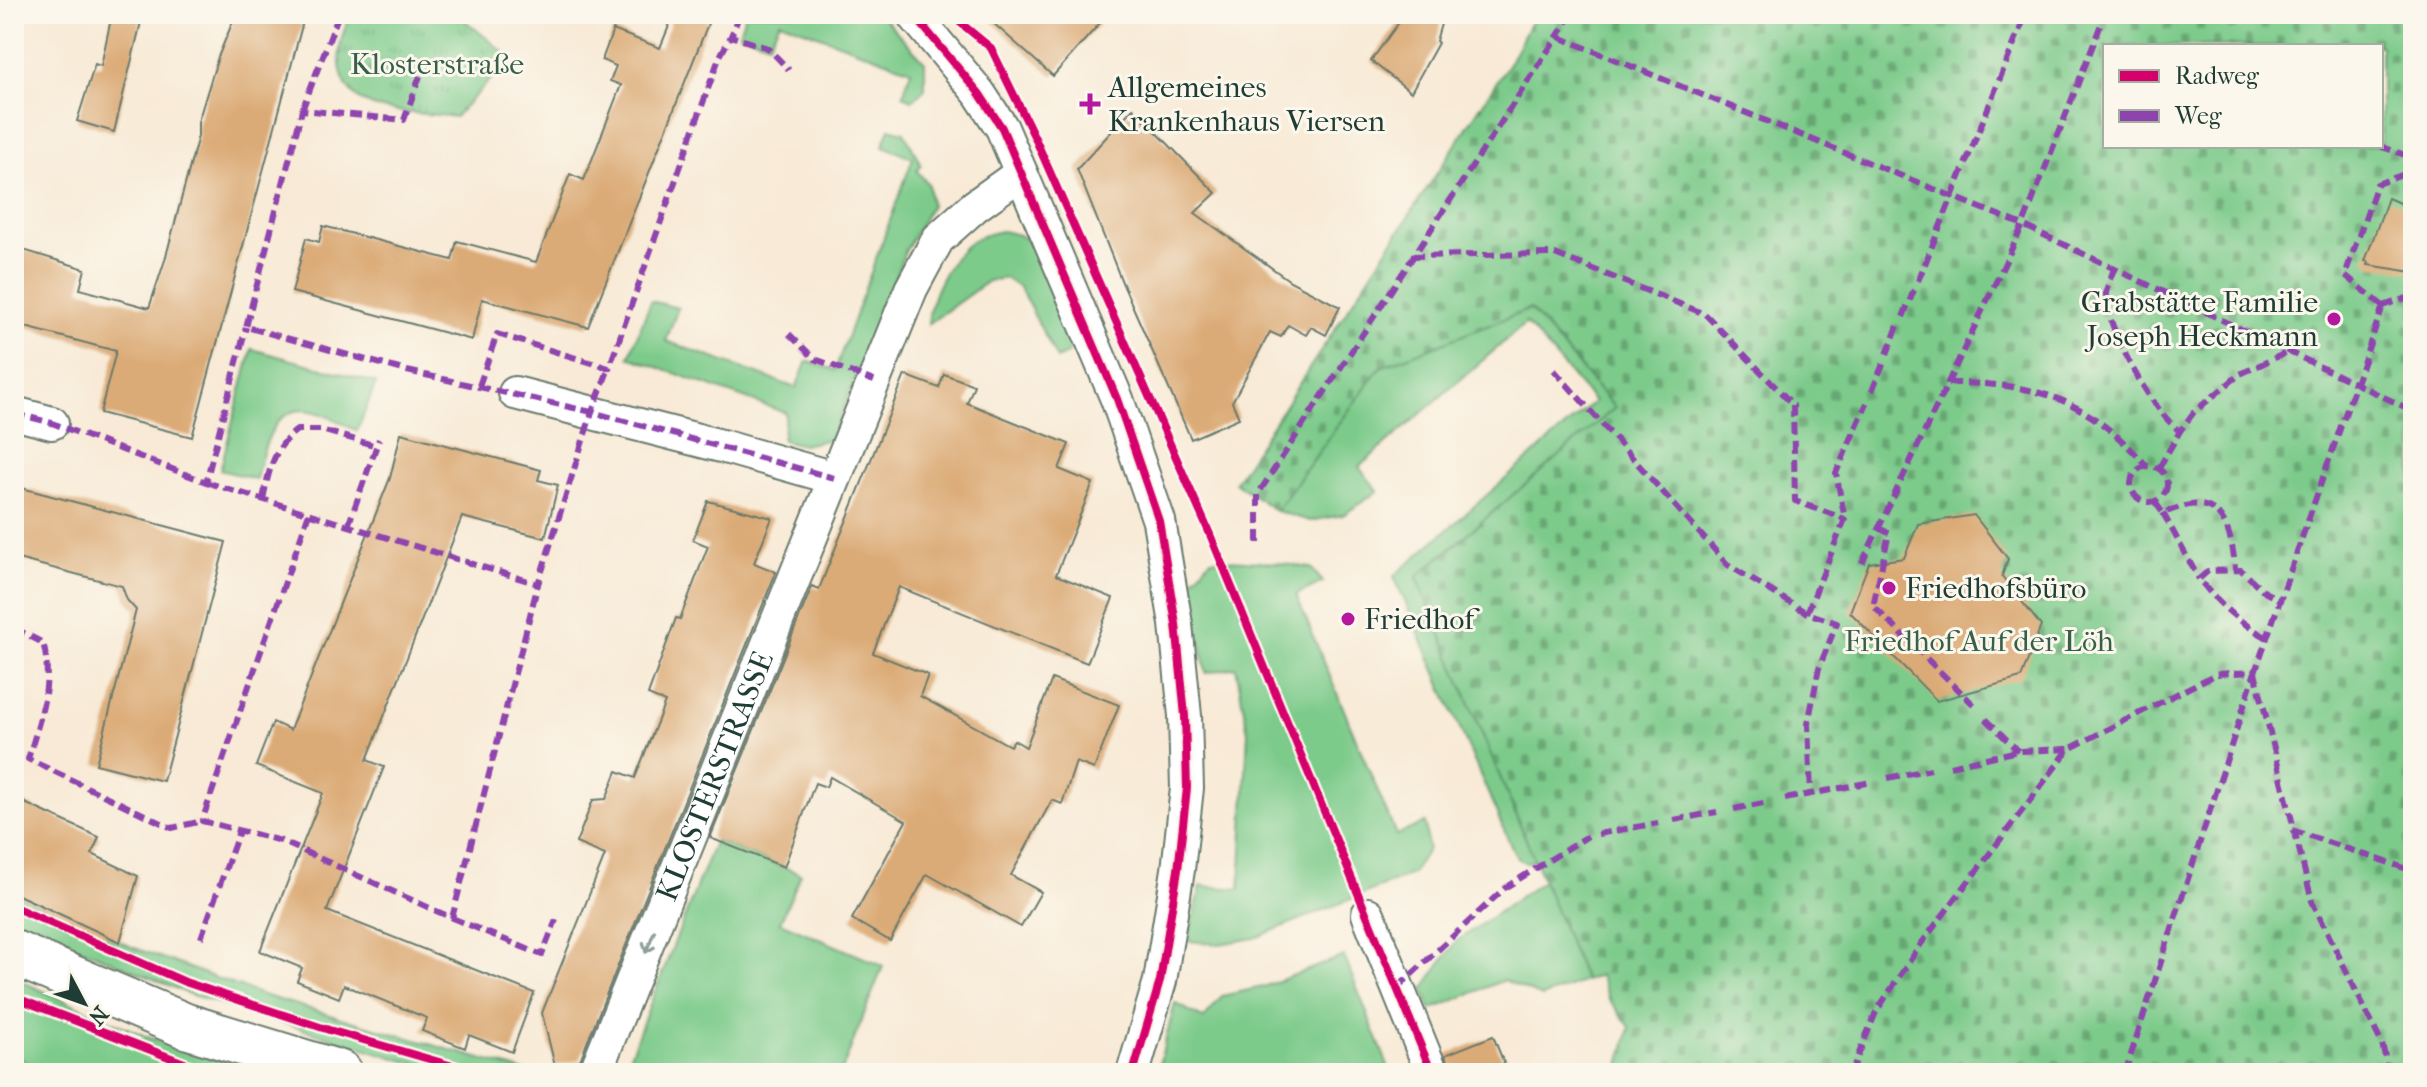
<svg xmlns="http://www.w3.org/2000/svg" width="2427" height="1087" viewBox="0 0 2427 1087" font-family="'IM FELL French Canon',serif">
<style>
.grass{fill:#7dcb8b;stroke:#4e8460;stroke-width:2}
.cemetery{fill:url(#cemetery-stones);stroke:#4e8460;stroke-width:2;fill-rule:evenodd}
.park{fill:url(#park-tufts);stroke:#4e8460;stroke-width:2}
.building{fill:#dbab77}
.lines{fill:none;stroke-linecap:round;stroke-linejoin:round}
.minor-casing{stroke:#6b7a6d;stroke-width:36}
.secondary-casing{stroke:#6b7a6d;stroke-width:48}
.minor{stroke:#fff;stroke-width:32}
.secondary{stroke:#fff;stroke-width:44}
.quiet{stroke:#8e44ad;stroke-width:6;stroke-dasharray:12 6;stroke-linecap:butt}
.cycleway-casing{stroke:#fbf7ec;stroke-width:13}
.cycleway{stroke:#d6006c;stroke-width:8}
.oneway{stroke:#8f9e9a}
.poi-dot{fill:#b5179e;stroke:#fbf7ec;stroke-width:3}
.labels{text-anchor:middle;stroke-width:6;stroke-linejoin:round;paint-order:stroke}
.park-label{font-size:30px;fill:#36604a;stroke:#fbf7ec}
.poi-label{font-size:30px;fill:#1f3d34;stroke:#fbf7ec;text-anchor:start}
.street-label{font-size:30px;fill:#1f3d34;stroke:#fbf7ec}
</style>
<defs>
<pattern id="cemetery-stones" width="16" height="16" patternUnits="userSpaceOnUse" patternTransform="scale(2)"><rect width="16" height="16" fill="#7dcb8b"/><path d="M2 7V4a2 2 0 0 1 4 0v3zM10 15v-3a2 2 0 0 1 4 0v3z" fill="#66a672"/></pattern>
<pattern id="park-tufts" width="24" height="20" patternUnits="userSpaceOnUse" patternTransform="scale(2)"><rect width="24" height="20" fill="#7dcb8b"/><path d="M3 7l-1-3M5 7V3M7 7l1-3M15 17l-1-3M17 17v-4M19 17l1-3" fill="none" stroke="#66a672"/></pattern>
</defs>
<rect width="100%" height="100%" fill="#fbf7ec"/>
<filter id="ink" filterUnits="userSpaceOnUse"><feTurbulence type="fractalNoise" baseFrequency=".0125" numOctaves="2"/><feDisplacementMap in="SourceGraphic" scale="16" xChannelSelector="R" yChannelSelector="G"/><feConvolveMatrix kernelMatrix="1 2 1 2 8 2 1 2 1" color-interpolation-filters="sRGB"/></filter>
<filter id="wash" filterUnits="userSpaceOnUse"><feTurbulence type="fractalNoise" baseFrequency=".006" numOctaves="4" result="noise"/><feDisplacementMap in="SourceGraphic" scale="32" xChannelSelector="R" yChannelSelector="G"/><feGaussianBlur stdDeviation="1.8" result="paint"/><feColorMatrix in="noise" values="0 0 0 0 0 0 0 0 0 0 0 0 0 0 0 0 0 1.4 0 .05"/><feComposite in="paint" operator="in"/></filter>
<g filter="url(#wash)">
<rect width="100%" height="100%" fill="#f8ead6"/>
<!-- grass -->
<g class="grass">
<polygon points="745,14 880,14 925,62 925,89 912,100 903,95 911,70 780,21 769,43 739,33"/>
<polygon points="890,128 904,132 921,164 917,171 928,184 931,205 906,250 831,439 803,445 782,440 786,413 629,357 651,301 678,308 666,341 796,388 807,361 835,370 913,158 883,146"/>
<path d="M1002,231L1019,235L1030,243L1074,340L1068,353L1057,359L1020,288L1005,278L988,281L928,324C929,297 949,257 972,241C981,235 991,233 1002,231Z"/>
<path d="M1530,309L1616,408L1417,577L1535,860C1525,864 1520,862 1514,853L1394,576L1594,402L1526,323L1359,467L1378,491L1343,515L1310,521L1276,511L1380,367Z"/>
<path d="M252,349L376,383L357,431C343,424 326,413 310,411C271,404 263,452 256,479L220,470Z"/>
<polygon points="1211,559 1279,563 1311,568 1323,582 1296,595 1396,835 1425,823 1428,849 1412,874 1255,938 1219,944 1188,941 1201,886 1240,889 1248,732 1236,667 1206,673 1190,583"/>
<polygon points="715,840 801,874 780,922 883,966 841,1073 623,1073"/>
<polygon points="1544,880 1585,981 1542,997 1504,980 1431,1010 1423,989 1456,942"/>
<polygon points="14,893 132,947 259,994 529,1073 444,1073 189,994 14,920"/>
<polygon points="1344,956 1391,1073 1157,1073 1175,1003 1204,1019 1222,996 1263,987"/>
<polygon points="14,978 147,1037 260,1073 47,1073 14,1056"/>
</g>
<!-- cemetery -->
<path class="cemetery" d="M1535,14H2413V1073H1618L1630,1027L1608,998L1600,975L1585,981L1417,577L1615,408L1530,309L1380,367L1276,511L1235,482L1511,60ZM2105,46H2381V146H2105Z"/>
<!-- park -->
<path class="park" d="M351,14H457L511,58L455,117C432,114 394,113 373,106C331,91 335,46 351,14Z"/>
<g id="blocks">
<!-- building -->
<g class="building">
<polygon points="112,14 143,14 114,132 77,121 95,64 101,66"/>
<polygon points="236,14 305,14 192,437 100,413 116,351 14,324 14,247 85,269 80,289 149,308 165,260 198,136 198,122 218,57"/>
<polygon points="674,14 690,14 709,21 588,327 482,299 472,340 292,292 306,238 319,242 323,226 452,260 457,241 536,262 570,174 584,180 621,85 610,81 616,66 602,60 613,30 660,48"/>
<polygon points="983,14 1108,14 1053,76"/>
<polygon points="1405,14 1444,14 1436,41 1438,43 1411,92 1371,61"/>
<polygon points="1133,108 1216,193 1195,213 1290,281 1340,307 1326,335 1311,327 1306,335 1288,325 1281,337 1270,332 1232,402 1239,418 1191,439 1122,282 1077,169"/>
<polygon points="2388,198 2413,209 2413,272 2368,265 2369,262 2365,261"/>
<polygon points="944,374 974,385 967,403 1069,444 1059,469 1093,483 1056,575 1113,598 1087,663 899,587 873,653 928,675 920,696 1010,746 1014,740 1026,747 1052,679 1119,705 1094,769 1076,762 1062,804 1052,800 1011,875 1041,892 1021,927 927,874 890,941 852,919 906,821 830,777 826,787 815,783 784,867 710,838 812,586 819,589 905,375 939,388"/>
<polygon points="401,433 541,470 538,480 558,485 545,538 462,517 367,760 384,767 327,911 534,993 512,1052 469,1035 465,1048 422,1031 427,1018 344,985 339,998 297,981 302,968 260,951 323,793 256,766 273,722 290,730 390,478"/>
<polygon points="14,486 226,542 163,781 96,764 136,610 127,600 122,586 14,558"/>
<polygon points="708,501 772,518 754,563 776,572 580,1060 555,1066 542,1013 605,855 576,843 593,800 606,799 617,771 635,778 665,702 648,695 676,618 680,619 708,546 693,540"/>
<polygon points="1974,515 2008,559 2002,576 2041,626 2021,678 1937,701 1850,612 1869,563 1904,558 1918,524"/>
<polygon points="14,798 99,837 92,854 138,876 120,942 14,893"/>
<polygon points="1493,1036 1508,1073 1451,1073 1445,1055"/>
</g>
</g>
</g>
<g filter="url(#ink)">
<use href="#blocks" fill-opacity="0" stroke="#6b7a6d" stroke-width="2"/>
<g class="lines">
<defs>
<g id="minor">
<polyline points="913,14 979,93 1002,128 1117,399 1159,521 1176,624 1185,716 1187,788 1178,870 1160,981 1133,1073"/>
<polyline points="515,393 725,447 834,478"/>
<polyline points="14,413 52,423"/>
<polyline points="1368,914 1432,1073"/>
<path id="s1" d="M595,1073L911,289L938,239L975,206L1021,173"/>
</g>
<polyline id="secondary" points="14,953 186,1026 340,1073"/>
</defs>
<!-- minor casing -->
<use href="#minor" class="minor-casing"/>
<!-- secondary casing -->
<use href="#secondary" class="secondary-casing"/>
<!-- minor -->
<use href="#minor" class="minor"/>
<!-- secondary -->
<use href="#secondary" class="secondary"/>
<!-- quiet -->
<g class="quiet">
<polyline points="740,14 731,36 768,48 789,70"/>
<polyline points="1559,37 2023,225 2413,411"/>
<polyline points="420,76 404,120 302,110 246,327 407,371 592,412 834,478"/>
<polyline points="302,110 339,14"/>
<polyline points="2380,146 2413,158"/>
<polyline points="1411,256 1555,254 1705,314 1793,405 1795,501 1845,519"/>
<path d="M2114,268C2112,276 2107,285 2106,293C2103,324 2154,414 2180,431L2194,412L2240,374L2290,351"/>
<polyline points="1918,281 2026,14"/>
<polyline points="2383,306 2345,275 2377,184 2413,171"/>
<polyline points="2383,306 2413,296"/>
<polyline points="1903,317 1914,290"/>
<polyline points="789,334 815,359 874,381"/>
<polyline points="1887,354 1898,326"/>
<polyline points="1554,370 1728,565 1807,613 1837,623 1819,668 1808,724 1811,794"/>
<path d="M1948,383C2039,383 2085,398 2147,466"/>
<polyline points="479,386 497,334 609,368 719,58 731,36"/>
<polyline points="1872,391 1883,364"/>
<polyline points="14,413 52,423 206,482 246,327"/>
<circle cx="2149" cy="484" r="18"/>
<polyline points="2159,468 2180,431"/>
<polyline points="206,482 538,584 592,412 609,368"/>
<path d="M263,499C269,471 273,448 297,430H321L377,446"/>
<path d="M2155,502L2163,513C2175,509 2188,503 2201,505C2228,508 2234,549 2235,570"/>
<polyline points="309,513 202,821 281,841 452,918 538,584"/>
<polyline points="2163,513 2199,579"/>
<polyline points="348,526 379,439"/>
<polyline points="1878,528 1889,533 1873,606 1974,705"/>
<polyline points="1258,543 1258,494 1572,14"/>
<polyline points="1862,563 2023,225 2105,14"/>
<polyline points="1807,613 1845,519 1836,473 1867,403"/>
<path d="M14,628L43,643C54,682 39,722 28,759L172,828L202,821"/>
<path d="M2266,637C2239,622 2218,604 2199,579L2208,571L2241,570L2266,593L2280,600"/>
<polyline points="2255,672 2312,901 2382,1044 2389,1073"/>
<polyline points="1986,719 2018,751"/>
<polyline points="1950,766 2018,751 2069,749"/>
<polyline points="1888,778 1931,769"/>
<polyline points="1785,799 1871,782"/>
<polyline points="1734,809 1768,802"/>
<polyline points="1674,820 1717,812"/>
<polyline points="2292,830 2413,871"/>
<polyline points="1598,834 1658,823"/>
<polyline points="452,918 542,955 556,920"/>
<polyline points="201,938 239,831"/>
<polyline points="1398,987 1506,887 1588,836"/>
<polyline points="1851,1073 1876,1012 1921,944 2069,749 2216,674 2255,672 2383,306"/>
<polyline points="2125,1073 2255,672"/>
</g>
<defs>
<g id="cycleway">
<polyline points="913,14 979,93 1002,128 1117,399 1159,521 1176,624 1185,716 1187,788 1178,870 1160,981 1133,1073"/>
<polyline points="921,22 951,15 991,48 1035,138 1209,532 1432,1073"/>
<polyline points="14,907 185,982 329,1030 477,1073"/>
<polyline points="14,997 210,1073"/>
</g>
</defs>
<!-- cycleway casing -->
<use href="#cycleway" class="cycleway-casing"/>
<!-- cycleway -->
<use href="#cycleway" class="cycleway"/>
</g>
<!-- one-way arrows -->
<defs><path id="oneway-shaft" d="M-6 0H5M1.5-3L5.5 0L1.5 3" fill="none" stroke-width="1.6" stroke-linecap="round" stroke-linejoin="round" transform="scale(2)"/></defs>
<use class="oneway" href="#oneway-shaft" transform="translate(650 942) rotate(112)"/>
</g>
<!-- markers -->
<g class="poi-dot">
<path d="M1086 92h8v8h8v8h-8v8h-8v-8h-8v-8h8z"/>
<circle cx="2334" cy="319" r="8"/>
<circle cx="1889" cy="588" r="8"/>
<circle cx="1348" cy="619" r="8"/>
</g>
<g class="labels">
<!-- park labels -->
<g class="park-label">
<text x="437" y="74">Klosterstraße</text>
<text x="1979" y="651">Friedhof Auf der Löh</text>
</g>
<!-- poi labels -->
<g class="poi-label">
<text x="1108" y="97">Allgemeines<tspan x="1108" dy="34">Krankenhaus Viersen</tspan></text>
<text x="2318" y="312" text-anchor="end">Grabstätte Familie<tspan x="2318" dy="34">Joseph Heckmann</tspan></text>
<text x="1905" y="598">Friedhofsbüro</text>
<text x="1364" y="629">Friedhof</text>
</g>
<!-- street labels -->
<g class="street-label">
<text dy="10" stroke="none"><textPath href="#s1" startOffset="320">KLOSTERSTRASSE</textPath></text>
</g>
</g>
<!-- margin -->
<rect width="2427" height="1087" fill="none" stroke="#fbf7ec" stroke-width="48"/>
<!-- legend -->
<rect x="2103" y="44" width="280" height="104" fill="#fbf7ec" stroke="#a3ada2" stroke-width="2"/>
<rect x="2119" y="70" width="40" height="12" fill="#d6006c" stroke="#a3ada2" stroke-width="2"/>
<text x="2175" y="84" font-size="24" fill="#1f3d34">Radweg</text>
<rect x="2119" y="110" width="40" height="12" fill="#8e44ad" stroke="#a3ada2" stroke-width="2"/>
<text x="2175" y="124" font-size="24" fill="#1f3d34">Weg</text>
<!-- north arrow -->
<g transform="translate(84 1003) rotate(131)" stroke="#fbf7ec" stroke-width="6" paint-order="stroke">
<path d="M0-6L14 30L0 20L-14 30Z" fill="#1f3d34"/>
<text y="-12" font-size="22" font-weight="bold" text-anchor="middle" fill="#1f3d34">N</text>
</g>
</svg>
